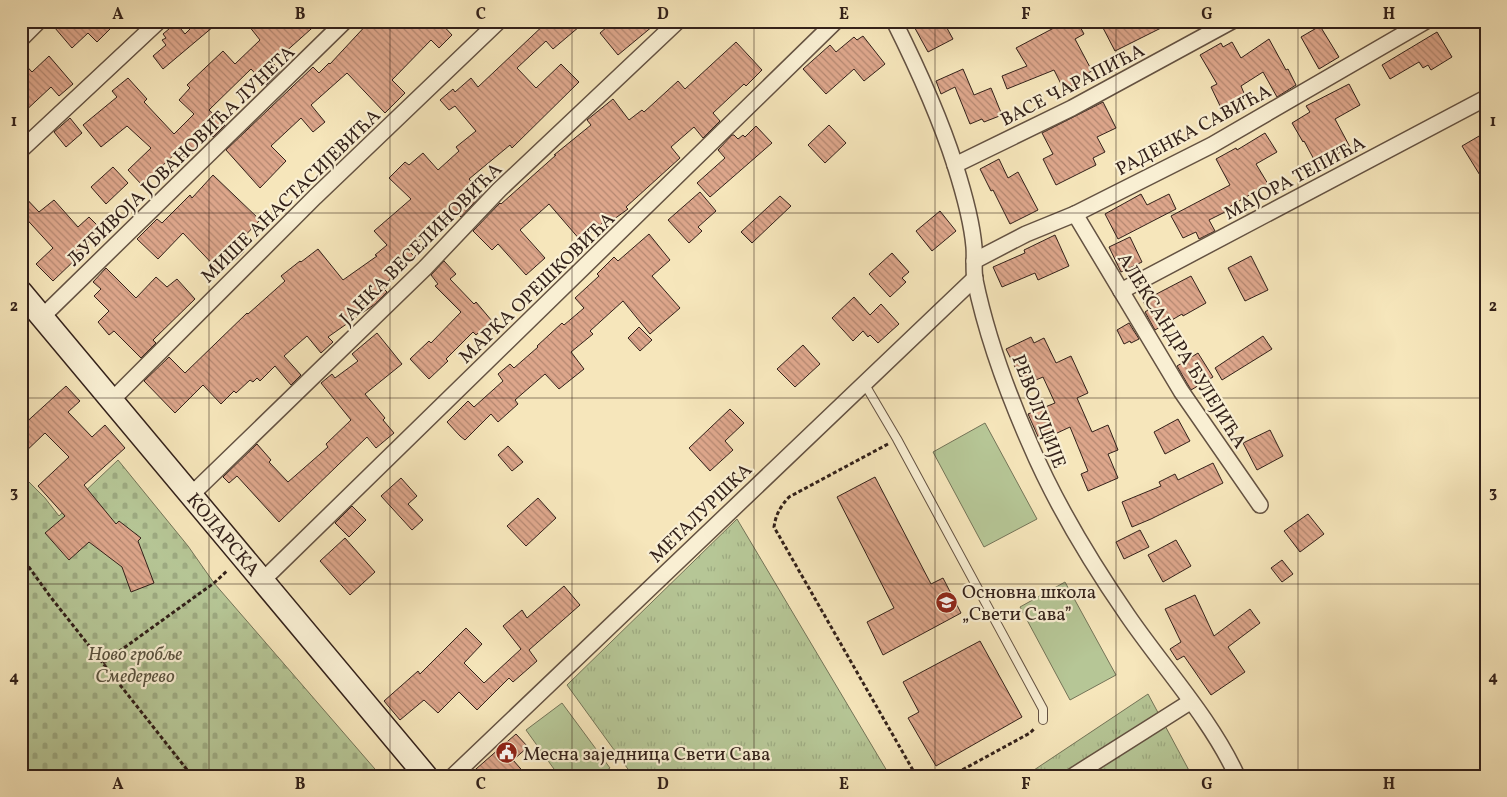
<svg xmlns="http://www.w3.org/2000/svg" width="1507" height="797" viewBox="0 0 1507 797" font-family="Vollkorn,serif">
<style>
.grass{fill:url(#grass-tufts);stroke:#747458}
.cemetery{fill:url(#cemetery-stones);stroke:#747458}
.garden{fill:#b6c696;stroke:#747458}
.building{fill:url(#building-back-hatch);stroke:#33211a}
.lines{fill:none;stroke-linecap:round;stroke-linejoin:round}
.lane-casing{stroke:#645242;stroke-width:10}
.street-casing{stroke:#645242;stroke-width:18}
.secondary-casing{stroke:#33211a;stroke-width:25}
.path{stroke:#33211a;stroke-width:3;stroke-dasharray:4 2.5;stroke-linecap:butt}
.lane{stroke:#f9efd3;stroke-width:8}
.street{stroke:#f9efd3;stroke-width:15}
.secondary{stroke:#f9efd3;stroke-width:22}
.grid{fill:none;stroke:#33211a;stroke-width:1;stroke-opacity:0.55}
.labels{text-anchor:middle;stroke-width:4.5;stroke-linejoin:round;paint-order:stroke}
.street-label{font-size:19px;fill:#33211a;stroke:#f9efd3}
.poi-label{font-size:19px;fill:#33211a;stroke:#f9efd3;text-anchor:start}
.park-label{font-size:19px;font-style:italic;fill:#5a533f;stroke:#f9efd3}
.neatline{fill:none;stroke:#33211a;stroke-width:2}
.grid-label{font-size:16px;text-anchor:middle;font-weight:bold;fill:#33211a}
</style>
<defs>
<pattern id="grass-tufts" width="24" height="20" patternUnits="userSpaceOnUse" patternTransform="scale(1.25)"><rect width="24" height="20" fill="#b6c696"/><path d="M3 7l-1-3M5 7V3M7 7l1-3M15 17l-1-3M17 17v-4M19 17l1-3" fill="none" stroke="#9daa81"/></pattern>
<pattern id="cemetery-stones" width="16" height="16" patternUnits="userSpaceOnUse" patternTransform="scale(1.25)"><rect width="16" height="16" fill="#b6c696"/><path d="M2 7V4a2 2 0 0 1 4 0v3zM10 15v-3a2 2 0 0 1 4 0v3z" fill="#9daa81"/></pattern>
<pattern id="building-back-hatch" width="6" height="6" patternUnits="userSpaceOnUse" patternTransform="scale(1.25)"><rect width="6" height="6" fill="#dda68b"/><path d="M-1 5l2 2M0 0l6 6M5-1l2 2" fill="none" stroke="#b48771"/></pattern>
</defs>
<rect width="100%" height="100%" fill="#f6e6bb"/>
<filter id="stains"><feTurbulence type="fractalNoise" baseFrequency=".004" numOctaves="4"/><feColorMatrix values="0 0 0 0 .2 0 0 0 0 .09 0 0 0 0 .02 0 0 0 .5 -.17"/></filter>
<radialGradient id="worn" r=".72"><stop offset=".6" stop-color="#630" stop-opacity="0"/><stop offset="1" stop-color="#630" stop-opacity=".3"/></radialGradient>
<!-- grass -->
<g class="grass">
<polygon points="737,519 890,776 633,776 567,685"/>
<polygon points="1148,694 1192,776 1025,776"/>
</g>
<!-- cemetery -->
<polygon class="cemetery" points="118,460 188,546 214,583 381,776 21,776 21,474 45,498 59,516"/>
<!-- garden -->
<g class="garden">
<polygon points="985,423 1037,519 984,547 933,452"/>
<polygon points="1065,582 1116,675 1070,700 1020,607"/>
<polygon points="562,703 610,768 599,776 559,776 526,730"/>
</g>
<!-- building -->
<g class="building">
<polygon points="49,21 118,21 97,42 88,33 72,48"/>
<polygon points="198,21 220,21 163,69 153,56 166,45 162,40 166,38 163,34 176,23 185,34"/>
<polygon points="245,21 320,21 273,63 280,71 266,85 251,69 209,110 225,125 213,137 210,134 187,159 178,151 142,185 128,170 151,148 127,126 101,147 83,125 117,97 112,91 128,78 147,99 144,102 174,134 194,114 179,100 190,88 187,85 223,51 235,64 260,40"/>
<polygon points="370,21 439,21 452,35 439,48 431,40 392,80 405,93 385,113 347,73 311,105 325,122 313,132 301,118 271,146 286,161 260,188 226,150 313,67 319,73 329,63 330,64"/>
<polygon points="548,21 586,21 553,49 546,41 517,68 536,88 561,64 579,82 512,148 510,145 469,179 482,194 461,217 457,213 436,232 433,228 408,250 415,257 386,283 388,286 384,289 387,292 375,304 328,337 333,342 321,353 307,336 284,356 301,375 291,385 275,366 260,381 257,378 253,382 250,380 236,393 234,391 221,404 203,385 175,413 144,381 169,357 185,373 247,313 248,314 285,281 281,276 300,261 301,262 318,249 343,280 377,256 375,255 387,245 374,231 411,199 389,178 405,162 409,165 423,153 438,170 459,151 456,147 476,131 455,106 449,110 440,100 453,89 455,92 471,78 478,87"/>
<polygon points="614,21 659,21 618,55 600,33"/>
<polygon points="911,21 943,21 953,39 928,52"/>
<polygon points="1067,21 1077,21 1084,34 1075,39 1092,71 1075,79 1077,83 1064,90 1054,70 1007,89 1002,76 1027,66 1016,48"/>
<polygon points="1112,21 1175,21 1115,51 1102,26"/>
<polygon points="1320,26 1339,57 1319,69 1301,37"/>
<polygon points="1437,32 1452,57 1431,70 1428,65 1423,68 1419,62 1390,79 1382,65"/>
<polygon points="863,36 885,64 864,81 854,69 826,94 803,69 830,45 836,52 854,37 857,40"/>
<polygon points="1269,39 1286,70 1288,69 1296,85 1277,97 1263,72 1241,86 1246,98 1222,110 1211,87 1217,84 1200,55 1221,43 1223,47 1232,42 1241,58"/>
<polygon points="736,42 762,70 746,86 744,84 713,113 720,121 703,138 694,127 671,147 680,158 626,207 628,209 610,222 607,219 581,241 549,204 520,230 545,258 526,275 498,244 492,250 473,231 500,203 501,204 556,155 554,155 591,125 587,120 613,99 629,120 642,110 644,112 678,81 685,89"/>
<polygon points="49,56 73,84 59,96 51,87 21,115 21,60 32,72"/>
<polygon points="963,69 974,95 991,88 1002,115 984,122 982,119 970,124 955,87 941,94 936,81"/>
<polygon points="1349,84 1360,105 1335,119 1350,147 1317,165 1304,141 1303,142 1292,123 1310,112 1306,106"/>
<polygon points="1103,102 1116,128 1097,137 1105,152 1093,158 1096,165 1056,185 1043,159 1053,154 1042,133"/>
<polygon points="70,118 82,133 66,147 54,132"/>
<polygon points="829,125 846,143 825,163 808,145"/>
<polygon points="756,126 772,143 710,197 697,183 725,158 718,150 732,135 734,135 738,139 743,135 745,137"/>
<polygon points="1486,132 1486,185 1462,146"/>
<polygon points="1265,133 1277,152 1256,164 1268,184 1229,207 1231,209 1209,220 1215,231 1199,239 1196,232 1183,238 1171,216 1230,185 1216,159 1236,148 1237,150"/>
<polygon points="999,159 1008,178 1018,172 1038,210 1010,224 993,190 991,191 980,169"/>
<polygon points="113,167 128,183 106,204 91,187"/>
<polygon points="213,175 260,220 238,243 245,251 221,273 183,233 158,259 137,239 157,219 162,223 190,195 192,198"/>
<polygon points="700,192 716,211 698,227 702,231 689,243 668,220"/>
<polygon points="21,193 39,212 54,200 78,227 89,217 102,230 76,254 78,257 53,281 36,264 53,248 21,213"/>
<polygon points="1141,194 1147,205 1169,194 1176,209 1118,239 1105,214"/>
<polygon points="780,196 791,206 752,243 741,232"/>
<polygon points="940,211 956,231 932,251 916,231"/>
<polygon points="649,234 670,260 652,276 680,308 650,334 623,301 590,331 593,334 571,352 584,369 559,389 545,374 515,400 518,404 498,422 491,414 465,440 460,436 447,422 468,401 474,407 503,381 498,374 510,364 514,368 538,347 537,346 562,323 564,325 584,308 575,298 599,276 597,274 614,257 618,261"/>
<polygon points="1055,235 1069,266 1038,280 1035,273 1002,287 993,267 1025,253 1024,250"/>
<polygon points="1130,237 1142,262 1121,272 1109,247"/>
<polygon points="892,253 909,272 902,278 906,282 890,297 869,274"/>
<polygon points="1251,256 1268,290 1245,301 1228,268"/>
<polygon points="444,261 456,274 450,279 474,304 476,302 492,321 476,335 473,332 446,359 448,361 429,379 410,359 429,341 431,343 461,312 435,286 438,284 431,275"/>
<polygon points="106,268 136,298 156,277 167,287 177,279 195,299 153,340 156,343 141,358 114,331 109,335 98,322 109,311 94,296 101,289 93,282"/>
<polygon points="1191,276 1206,303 1183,316 1182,314 1155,330 1145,312 1148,310 1143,301"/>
<polygon points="854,297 870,315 881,304 899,324 878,343 870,335 868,337 863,331 853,341 832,318"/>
<polygon points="1129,323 1139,339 1131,343 1130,341 1124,344 1117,330"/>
<polygon points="639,327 652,340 640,351 628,338"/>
<polygon points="377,333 402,364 365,394 385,418 383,420 394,433 376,448 367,437 279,522 237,476 229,483 223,477 257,444 271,460 269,462 288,482 328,447 326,444 351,420 321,383 332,374 335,378 358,361 352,354"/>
<polygon points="1263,336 1272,349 1222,380 1215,368"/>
<polygon points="1031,337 1034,343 1044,338 1056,363 1071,356 1088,393 1077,398 1092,432 1108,425 1118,450 1108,454 1118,478 1088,491 1081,474 1088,471 1070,427 1040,441 1028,414 1055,403 1043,377 1024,385 1006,349"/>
<polygon points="803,345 820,364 795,387 777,369"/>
<polygon points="1198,353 1213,377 1191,390 1177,366"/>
<polygon points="66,386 80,401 68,412 92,437 105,425 125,448 84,485 116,524 119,521 141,538 138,541 154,583 131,592 122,567 89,542 69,560 45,533 65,516 38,486 69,457 45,433 21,456 21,427"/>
<polygon points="730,409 744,423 725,441 733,450 710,471 689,448"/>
<polygon points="1178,419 1190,441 1165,454 1154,432"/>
<polygon points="1270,430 1283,456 1257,470 1243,443"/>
<polygon points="508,446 523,462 512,471 498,455"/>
<polygon points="1213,463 1223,483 1151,519 1132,527 1122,502 1161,486 1159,482 1175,474 1178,480"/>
<polygon points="875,477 931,584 943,578 961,613 883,655 867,622 894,608 837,497"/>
<polygon points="401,478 417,496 408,504 423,520 412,530 381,496"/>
<polygon points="538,498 556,518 526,546 507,526"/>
<polygon points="352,506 366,520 349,537 335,523"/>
<polygon points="1308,514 1324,534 1300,552 1284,531"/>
<polygon points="1140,530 1149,547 1124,559 1116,542"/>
<polygon points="345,538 375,572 350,595 320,561"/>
<polygon points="1176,540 1191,566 1163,582 1148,555"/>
<polygon points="1282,560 1293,574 1282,582 1271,568"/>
<polygon points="564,586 580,605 529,650 537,661 513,682 509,678 477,710 459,692 438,713 424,700 400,720 384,701 418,671 420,674 466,628 482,644 464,663 484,683 521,649 503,626 522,610 527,618"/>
<polygon points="1195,595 1214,636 1250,609 1260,623 1228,647 1245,672 1211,695 1184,656 1177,660 1170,649 1181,642 1165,609"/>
<polygon points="980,641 1022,717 936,766 908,718 919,712 903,682"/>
<polygon points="516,734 528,747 513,760 527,776 468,776"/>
</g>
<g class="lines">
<defs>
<polyline id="lane" points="864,383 897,439 1043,709 1043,720"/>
<g id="street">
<path d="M894,21C917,67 939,115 955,165C962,187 972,223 974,247C975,258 973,269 975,280C986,333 1008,394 1030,444C1056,505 1090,561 1128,616C1163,667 1211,719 1237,776"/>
<polyline points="21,39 39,21"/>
<polyline points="21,150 159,21"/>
<polyline points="955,165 1072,108 1232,21"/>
<polyline points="1075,214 1181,391 1260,505"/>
<polyline points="974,261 1026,234 1075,214 1212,145 1426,21"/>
<polyline points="1121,291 1486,98"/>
<polyline points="42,317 345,21"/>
<polyline points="112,400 315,197 499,21"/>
<polyline points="191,495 425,268 499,190 678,21"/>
<polyline points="263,580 836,21"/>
<polyline points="453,776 975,278"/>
<polyline points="1073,776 1190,702"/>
</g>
<polyline id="secondary" points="21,292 426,776"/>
</defs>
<!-- lane casing -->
<use href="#lane" class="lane-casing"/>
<!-- street casing -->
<use href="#street" class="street-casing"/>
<!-- secondary casing -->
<use href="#secondary" class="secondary-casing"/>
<!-- path -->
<g class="path">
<path d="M888,444L789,497C780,507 776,514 774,527L914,772L918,776"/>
<polyline points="21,556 49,595 192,776"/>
<polyline points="103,663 214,583 228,570"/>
<polyline points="951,776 1030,733 1035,728"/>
</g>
<!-- lane -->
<use href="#lane" class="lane"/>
<!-- street -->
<use href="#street" class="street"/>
<!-- secondary -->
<use href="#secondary" class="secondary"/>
</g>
<!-- grid -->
<path class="grid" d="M209,21V776M390,21V776M572,21V776M754,21V776M935,21V776M1116,21V776M1298,21V776M21,213H1486M21,398H1486M21,584H1486"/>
<!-- icons -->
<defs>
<symbol id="school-disc" viewBox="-11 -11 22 22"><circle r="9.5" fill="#8f2418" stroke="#f9efd3"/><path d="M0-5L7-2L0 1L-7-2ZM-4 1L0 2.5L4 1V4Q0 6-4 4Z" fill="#fff"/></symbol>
<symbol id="civic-disc" viewBox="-11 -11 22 22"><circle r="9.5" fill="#8f2418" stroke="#f9efd3"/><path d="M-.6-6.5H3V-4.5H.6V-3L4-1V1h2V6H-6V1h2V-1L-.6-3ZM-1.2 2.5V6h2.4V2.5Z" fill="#fff"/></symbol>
</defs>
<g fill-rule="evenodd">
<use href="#school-disc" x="934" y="590" width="25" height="25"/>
<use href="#civic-disc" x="494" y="740" width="25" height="25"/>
</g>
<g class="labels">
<!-- street labels -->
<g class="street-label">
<text transform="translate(1072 84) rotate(-27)" y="7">ВАСЕ ЧАРАПИЋА</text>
<text transform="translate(1193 129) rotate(-28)" y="7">РАДЕНКА САВИЋА</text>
<text transform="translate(180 155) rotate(-44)" y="7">ЉУБИВОЈА ЈОВАНОВИЋА ЛУНЕТА</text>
<text transform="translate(1294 177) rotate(-28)" y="7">МАЈОРА ТЕПИЋА</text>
<text transform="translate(290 195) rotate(-44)" y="7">МИШЕ АНАСТАСИЈЕВИЋА</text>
<text transform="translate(420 243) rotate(-45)" y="7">ЈАНКА ВЕСЕЛИНОВИЋА</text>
<text transform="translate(536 287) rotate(-44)" y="7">МАРКА ОРЕШКОВИЋА</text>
<text transform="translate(1183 350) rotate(58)" y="7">АЛЕКСАНДРА ЂУЛЕЈИЋА</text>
<text transform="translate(1040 411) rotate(69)" y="7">РЕВОЛУЦИЈЕ</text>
<text transform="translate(700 512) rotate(-44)" y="7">МЕТАЛУРШКА</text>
<text transform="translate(224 534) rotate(50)" y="7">КОЛАРСКА</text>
</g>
<!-- poi labels -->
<g class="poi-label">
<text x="962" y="598">Основна школа<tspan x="962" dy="22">„Свети Сава”</tspan></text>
<text x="523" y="760">Месна заједница Свети Сава</text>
</g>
<!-- park labels -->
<g class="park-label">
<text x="135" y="660">Ново гробље<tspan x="135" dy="22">Смедерево</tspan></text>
</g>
</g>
<!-- margin -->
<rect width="1507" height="797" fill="none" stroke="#f6e6bb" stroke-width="55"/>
<rect x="28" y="28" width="1452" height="742" class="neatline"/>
<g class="grid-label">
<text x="118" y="19">A</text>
<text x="300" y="19">B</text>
<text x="481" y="19">C</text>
<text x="663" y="19">D</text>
<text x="844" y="19">E</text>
<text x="1026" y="19">F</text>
<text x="1207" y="19">G</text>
<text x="1389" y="19">H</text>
<text x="14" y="126">1</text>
<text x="1493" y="126">1</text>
<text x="14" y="311">2</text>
<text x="1493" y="311">2</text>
<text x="14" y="497">3</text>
<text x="1493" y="497">3</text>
<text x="14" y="682">4</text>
<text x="1493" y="682">4</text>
<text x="118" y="789">A</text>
<text x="300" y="789">B</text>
<text x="481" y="789">C</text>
<text x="663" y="789">D</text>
<text x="844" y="789">E</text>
<text x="1026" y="789">F</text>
<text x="1207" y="789">G</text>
<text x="1389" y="789">H</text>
</g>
<rect width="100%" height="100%" filter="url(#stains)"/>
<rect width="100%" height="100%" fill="url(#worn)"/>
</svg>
